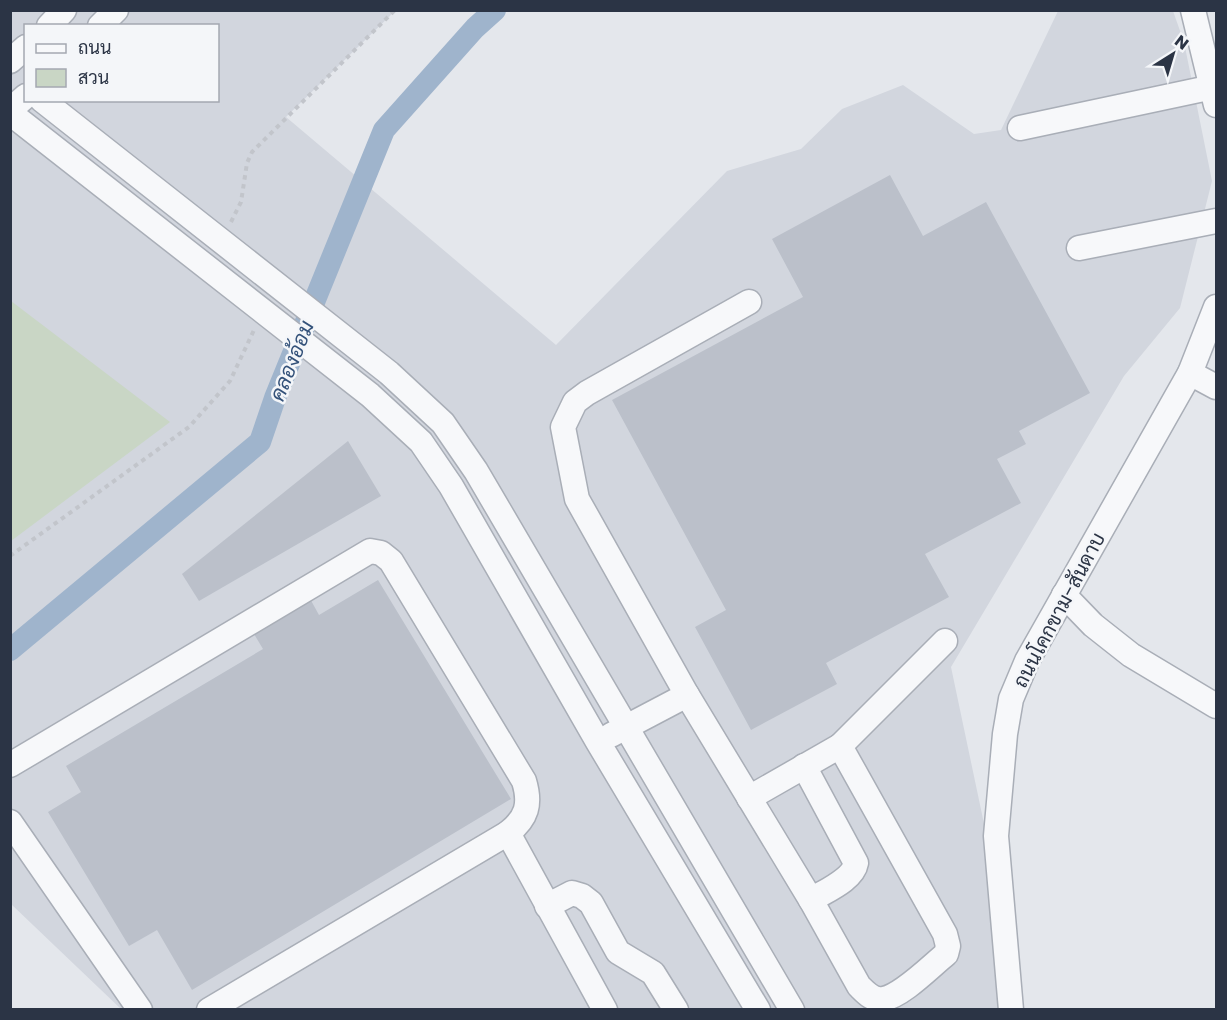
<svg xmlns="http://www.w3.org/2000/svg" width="1227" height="1020" viewBox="0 0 1227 1020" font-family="Poppins,Sarabun,sans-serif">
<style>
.built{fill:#d2d6de;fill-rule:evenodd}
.green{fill:#c9d6c5}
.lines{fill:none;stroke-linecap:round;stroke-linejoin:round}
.canal{stroke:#9fb4cc;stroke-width:22}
.building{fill:#bbc0ca}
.minor-casing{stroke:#a9aeb7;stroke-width:27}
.path{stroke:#c2c5cb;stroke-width:4;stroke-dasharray:4.5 4.5;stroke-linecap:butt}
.minor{stroke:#f7f8fa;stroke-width:24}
.labels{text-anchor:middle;stroke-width:5;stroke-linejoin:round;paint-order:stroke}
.street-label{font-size:20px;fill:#2b3445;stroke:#f4f6f9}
.water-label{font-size:21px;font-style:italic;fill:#34527a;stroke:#f4f6f9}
</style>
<rect width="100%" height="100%" fill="#e4e7ec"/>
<!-- built -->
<path class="built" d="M10,11H395L286,117L556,345L727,171L801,149L842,109L903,85L974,134L1001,130L1058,11H1173L1184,42L1212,181L1180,308L1124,376L951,667L1023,1009H121L11,904ZM26,26H218V100H26Z"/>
<!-- green -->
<polygon class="green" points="11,301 170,422 11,541"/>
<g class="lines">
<!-- canal -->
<polyline class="canal" points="10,650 260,442 275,398 384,130 475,28 495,10"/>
</g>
<!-- building -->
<g class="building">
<polygon points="890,175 923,236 986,202 1090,393 1019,431 1026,444 997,459 1021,503 925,554 949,597 826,663 837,684 751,730 695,627 726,610 612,400 803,297 772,239"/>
<polygon points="348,441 381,496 199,601 182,574"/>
<polygon points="378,580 511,799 192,990 157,930 129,946 48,812 81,792 66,766 263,649 251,629 308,595 319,615"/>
</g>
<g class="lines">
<defs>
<g id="minor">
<polyline points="1193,10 1216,105"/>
<polyline points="49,26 64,10"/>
<polyline points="100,26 116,10"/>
<polyline points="10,61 26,47"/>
<polyline points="42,100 389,373 443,423 476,471 792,1010"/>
<polyline points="10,110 26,96"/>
<polyline points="10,113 370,395 421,442 451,486 598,742 758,1010"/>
<polyline points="1020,128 1213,87"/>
<polyline points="1079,248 1216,221"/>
<polyline points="1190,373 1216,387"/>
<polyline points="1064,595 1093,625 1131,655 1216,706"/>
<path d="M687,695L811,900L859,986C866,993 873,1001 883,999C902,996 931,966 946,954L948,946L945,934L840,746L945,641"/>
<polyline points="611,735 687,695 577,499 563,427 575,402 587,393 749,302"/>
<path d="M10,765L370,551L381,553L391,561L524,781C531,804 527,818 508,833"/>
<path d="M804,766L856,863C853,880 825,891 811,900"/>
<polyline points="749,798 840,746"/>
<polyline points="10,822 140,1010"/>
<polyline points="547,906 572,893 582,896 591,903 618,952 653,973 676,1010"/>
<polyline points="209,1010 508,833 605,1010"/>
<polyline points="1011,1010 996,836 1005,734 1011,699 1027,661 1190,373 1216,307"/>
</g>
</defs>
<!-- minor casing -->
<use href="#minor" class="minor-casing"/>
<!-- path -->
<g class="path">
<polyline points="231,222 241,202 247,163 252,152 395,10"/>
<polyline points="10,556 189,427 230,381 254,330"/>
</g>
<!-- minor -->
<use href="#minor" class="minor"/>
</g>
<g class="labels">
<!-- street labels -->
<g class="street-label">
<text transform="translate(1059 610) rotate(-62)" y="7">ถนนโคกขาม-สันดาบ</text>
</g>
<!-- water labels -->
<g class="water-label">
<text transform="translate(292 361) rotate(-68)" y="7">คลองอ้อม</text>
</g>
</g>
<!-- border -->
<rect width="1227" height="1020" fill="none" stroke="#2b3445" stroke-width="24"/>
<!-- legend -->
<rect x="24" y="24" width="195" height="78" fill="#f4f6f9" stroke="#a4a8b1" stroke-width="1.5"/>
<rect x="36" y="44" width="30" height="9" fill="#f7f8fa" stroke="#a4a8b1" stroke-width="1.5"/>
<text x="78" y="54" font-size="18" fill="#2b3445">ถนน</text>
<rect x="36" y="69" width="30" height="18" fill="#c9d6c5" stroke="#a4a8b1" stroke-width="1.5"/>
<text x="78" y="84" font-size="18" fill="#2b3445">สวน</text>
<!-- north arrow -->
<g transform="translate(1173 54) rotate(37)" stroke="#f4f6f9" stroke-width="4.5" paint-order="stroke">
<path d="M0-4.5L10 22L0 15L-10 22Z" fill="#2b3445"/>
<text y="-9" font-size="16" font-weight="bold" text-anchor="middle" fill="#2b3445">N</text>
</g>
</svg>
